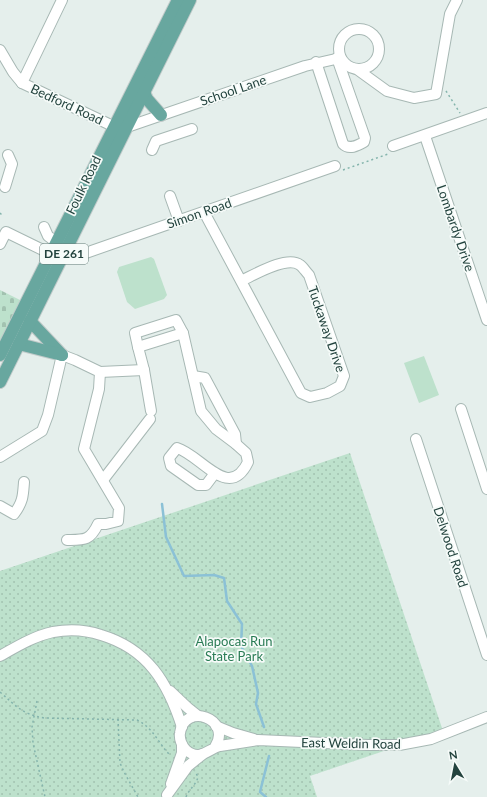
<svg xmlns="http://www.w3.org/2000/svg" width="487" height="797" viewBox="0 0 487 797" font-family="Lato,sans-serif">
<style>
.cemetery{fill:url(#cemetery-stones)}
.park{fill:url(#park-dots)}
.pitch{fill:#bde1cc}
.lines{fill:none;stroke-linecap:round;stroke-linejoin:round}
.stream{stroke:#8bc1d6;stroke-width:2.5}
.minor-casing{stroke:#a7b8b4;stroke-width:12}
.major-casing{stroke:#c1cac9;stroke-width:14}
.path{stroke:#84b4ac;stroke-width:1.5;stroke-dasharray:2 3;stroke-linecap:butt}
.minor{stroke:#fff;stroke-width:10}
.major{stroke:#68a79f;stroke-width:12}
.labels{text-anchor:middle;stroke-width:3.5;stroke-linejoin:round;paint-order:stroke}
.shield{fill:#f6fbf9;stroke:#627a76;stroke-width:1}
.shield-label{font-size:12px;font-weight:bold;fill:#23433e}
.street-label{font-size:13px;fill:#23433e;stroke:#f6fbf9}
.park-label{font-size:13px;fill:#2a7c55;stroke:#f6fbf9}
</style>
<defs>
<pattern id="cemetery-stones" width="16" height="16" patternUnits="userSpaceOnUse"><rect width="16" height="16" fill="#bde1cc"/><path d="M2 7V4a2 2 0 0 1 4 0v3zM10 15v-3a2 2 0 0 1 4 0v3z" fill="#a2c2b0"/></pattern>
<pattern id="park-dots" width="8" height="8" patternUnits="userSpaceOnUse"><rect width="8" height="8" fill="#bde1cc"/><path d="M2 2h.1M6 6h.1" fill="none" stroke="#a2c2b0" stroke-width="1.8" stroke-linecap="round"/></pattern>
</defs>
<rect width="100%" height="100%" fill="#e5efec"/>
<!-- cemetery -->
<polygon class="cemetery" points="0,290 26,303 0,355"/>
<!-- park -->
<polygon class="park" points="350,453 443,731 310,776 317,797 0,797 0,571"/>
<!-- pitch -->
<g class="pitch">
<polygon points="151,257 154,259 167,295 164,299 135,309 127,302 117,272 119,267"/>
<polygon points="424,356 439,395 419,403 404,363"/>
</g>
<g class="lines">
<!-- stream -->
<g class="stream">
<polyline points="162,504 166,537 184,576 214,575 224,578 227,601 242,624 241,646 252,666 258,693 256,704 264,727"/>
<polyline points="266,797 260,792 269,756"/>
</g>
<defs>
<g id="minor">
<circle cx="359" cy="49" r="20"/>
<polyline points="0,50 13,72 22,83 115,127 127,127 305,66 340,58"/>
<path d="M316,62L343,144C349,150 357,146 364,142L365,138L337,58"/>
<polyline points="358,70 387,91 414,98 436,94 450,14 457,0"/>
<polyline points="22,83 62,0"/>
<polyline points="425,136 487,320"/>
<polyline points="393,146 487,113"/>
<polyline points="152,150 156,141 192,129"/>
<polyline points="5,187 12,164 8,155"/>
<polyline points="170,196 179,221"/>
<path d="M204,212L301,393L310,397L327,393L340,386L344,376L309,275C306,272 303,267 300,265C287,255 254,275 241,281"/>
<polyline points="44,227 48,236 56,242"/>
<polyline points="0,244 6,232 51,254"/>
<polyline points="62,257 80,255 335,166"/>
<polyline points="138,347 135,333 176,320 183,333"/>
<polyline points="100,372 144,370"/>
<polyline points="193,376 205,378 235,434 236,444"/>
<polyline points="461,409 487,489"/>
<path d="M151,411L144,370L138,347L183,333L201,411L216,429L236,444L246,453L248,462C229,502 201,455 177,448L169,458L171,466L198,485H206L215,473"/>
<polyline points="416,439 487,655"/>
<path d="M0,457L42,431L48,415L62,355L75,360L100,372L99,389L84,449L119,508L118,521L106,524H98C90,541 84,540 67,540"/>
<polyline points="103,480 150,419"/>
<path d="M0,506L14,514C23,502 23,496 24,482"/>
<path d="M0,656C16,647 34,636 53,632C69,629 86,630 101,635C148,649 168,683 182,727"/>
<polyline points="170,691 188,708 198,716"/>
<polyline points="216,726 233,733 254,739"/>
<path d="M215,747C233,718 184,702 180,733C179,739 182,746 186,750C200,762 208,749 220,746L258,740L368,745H399L431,739L487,717"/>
<polyline points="171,784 182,753 182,745"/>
<polyline points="167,795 188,766 203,754"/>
</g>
<g id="major">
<polyline points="144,92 147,99 161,115"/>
<polyline points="30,321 62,355"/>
<polyline points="19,344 62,355"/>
<polyline points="0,355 178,0"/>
<polyline points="0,382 190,0"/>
</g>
</defs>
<!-- minor casing -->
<use href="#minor" class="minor-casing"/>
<!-- major casing -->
<use href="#major" class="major-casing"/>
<!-- path -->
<g class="path">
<polyline points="446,91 460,113"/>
<polyline points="343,170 388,154"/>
<polyline points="0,213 2,215"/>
<path d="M0,692C16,706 22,714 44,718L137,720C155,729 158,744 171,756"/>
<polyline points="37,701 32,727 33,743 45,797"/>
<polyline points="118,719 120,763 124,772 138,797"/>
<path d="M186,797C189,789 196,785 198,777L195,771"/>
</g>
<!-- minor -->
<use href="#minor" class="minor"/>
<!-- major -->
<use href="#major" class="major"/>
</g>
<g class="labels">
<!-- shield labels -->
<rect class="shield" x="40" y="244" width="48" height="20" rx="3"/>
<g class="shield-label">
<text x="64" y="258">DE 261</text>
</g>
<!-- street labels -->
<g class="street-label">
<text transform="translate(233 90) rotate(-19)" y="5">School Lane</text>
<text transform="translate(67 104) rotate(25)" y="5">Bedford Road</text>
<text transform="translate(83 185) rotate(-64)" y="5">Foulk Road</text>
<text transform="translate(199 213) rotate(-19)" y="5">Simon Road</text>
<text transform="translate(456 228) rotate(71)" y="5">Lombardy Drive</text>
<text transform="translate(327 329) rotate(71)" y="5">Tuckaway Drive</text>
<text transform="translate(451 547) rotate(72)" y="5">Delwood Road</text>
<text transform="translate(351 743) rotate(1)" y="5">East Weldin Road</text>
</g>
<!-- park labels -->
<g class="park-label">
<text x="234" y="646">Alapocas Run<tspan x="234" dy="15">State Park</tspan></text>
</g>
</g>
<!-- north arrow -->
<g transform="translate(455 765) rotate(350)" stroke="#f6fbf9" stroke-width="3" paint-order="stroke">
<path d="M0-3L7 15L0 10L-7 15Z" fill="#23433e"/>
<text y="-6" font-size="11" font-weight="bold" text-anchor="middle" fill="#23433e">N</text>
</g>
</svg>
